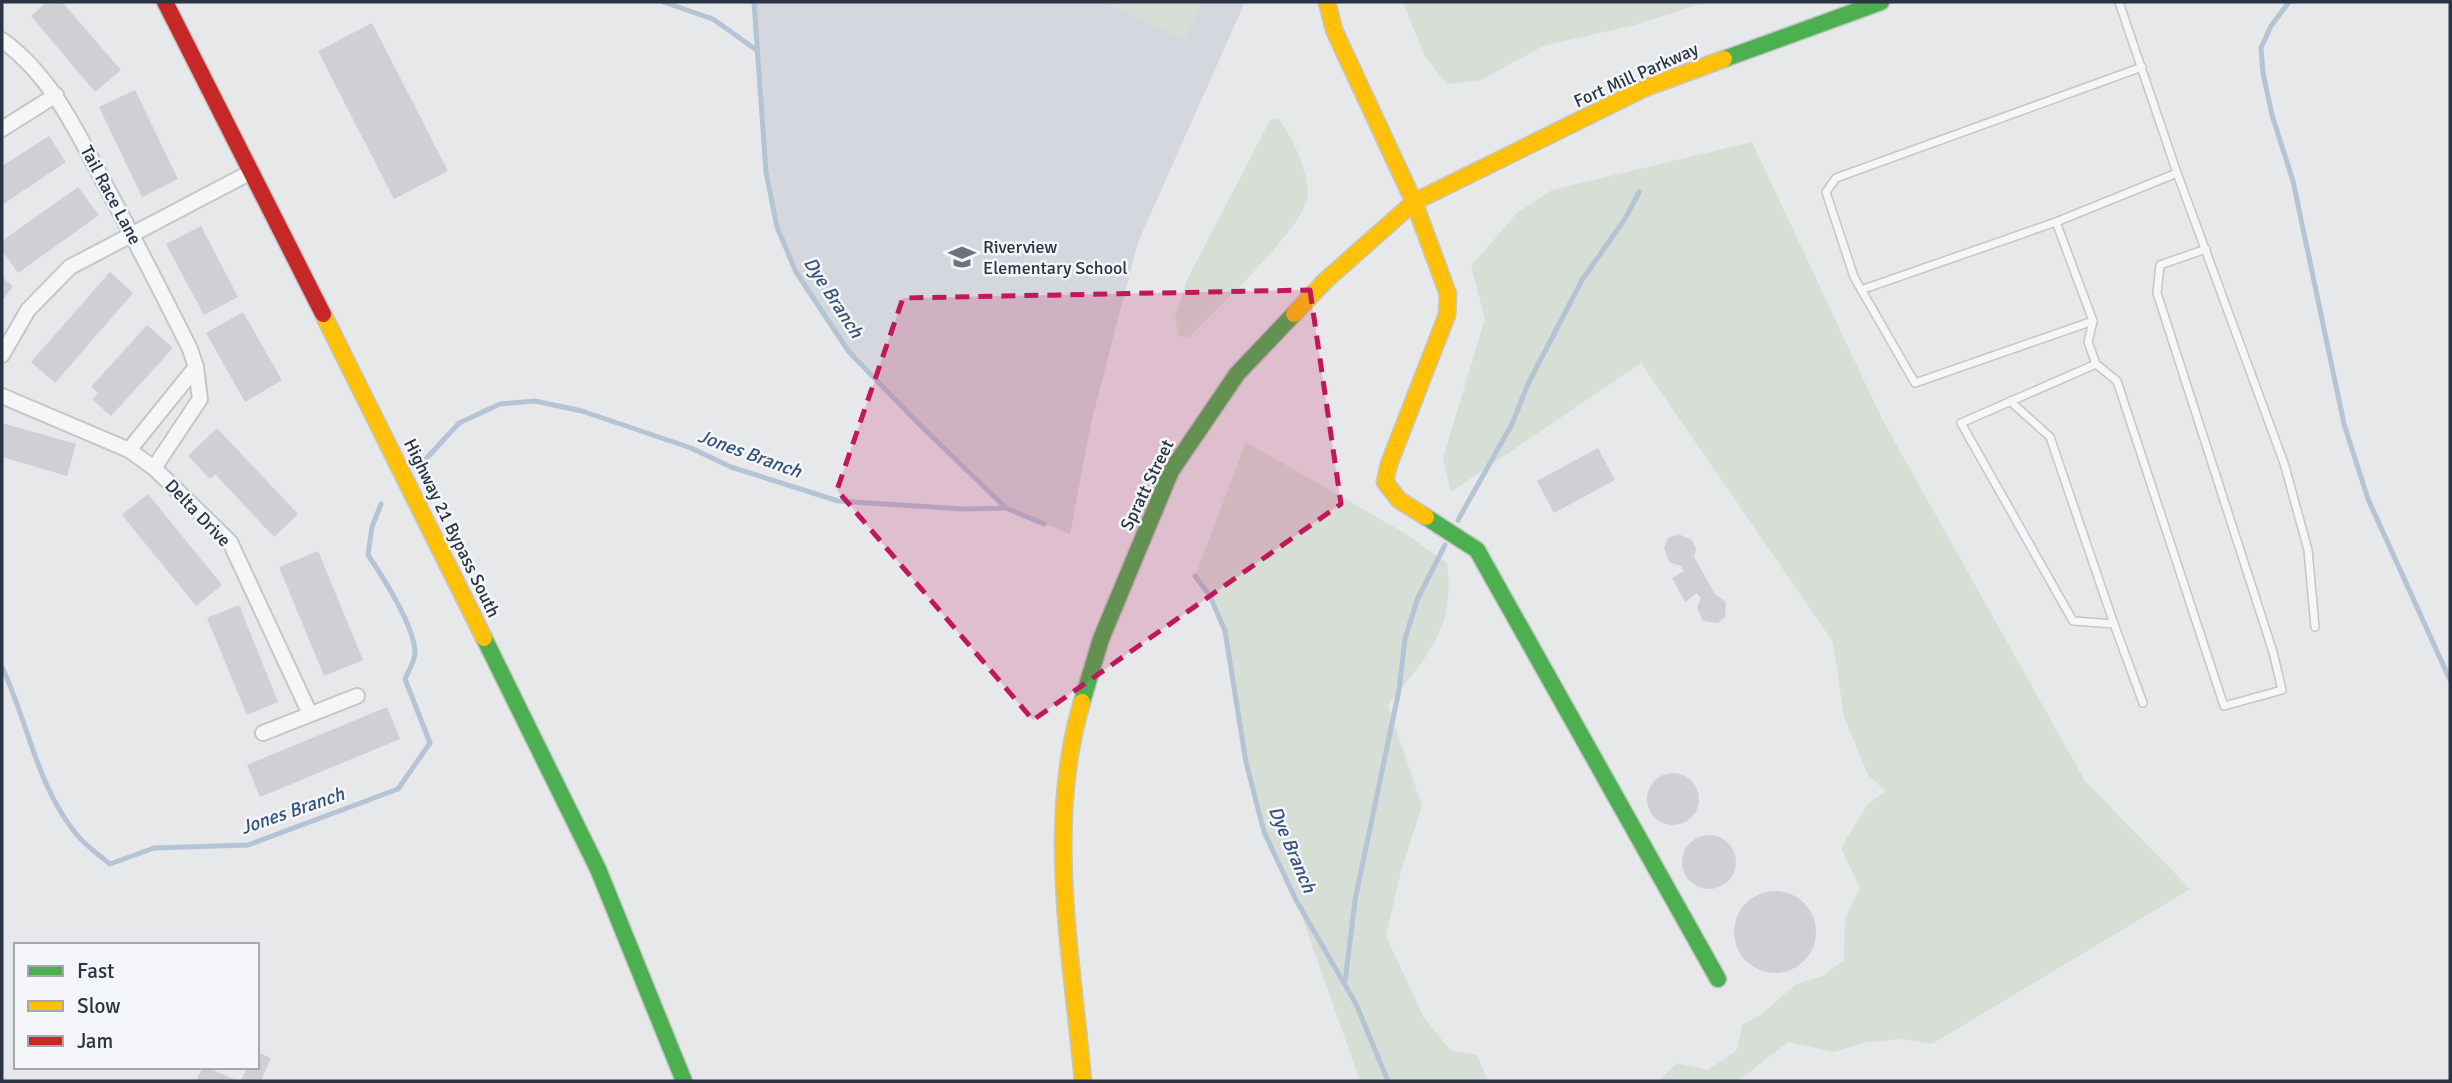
<svg xmlns="http://www.w3.org/2000/svg" width="2452" height="1083" viewBox="0 0 2452 1083" font-family="Signika,sans-serif">
<style>
.built{fill:#d4d7dd}
.green{fill:#d6ded6}
.lines{fill:none;stroke-linecap:round;stroke-linejoin:round}
.stream{stroke:#b4c4d5;stroke-width:5}
.building{fill:#ced0d3}
.lane-casing{stroke:#c4c6c8;stroke-width:10}
.street-casing{stroke:#c4c6c8;stroke-width:18}
.fast-casing{stroke:#c4c6c8;stroke-width:19}
.slow-casing{stroke:#c4c6c8;stroke-width:19}
.jam-casing{stroke:#c4c6c8;stroke-width:19}
.lane{stroke:#f5f6f7;stroke-width:7}
.street{stroke:#f5f6f7;stroke-width:14}
.fast{stroke:#4caf50;stroke-width:16}
.slow{stroke:#ffc107;stroke-width:16}
.jam{stroke:#c62828;stroke-width:16}
.marked{fill:#c2185b;fill-opacity:0.2;stroke:#c2185b;stroke-width:5;stroke-dasharray:14 9;stroke-linejoin:round}
.labels{text-anchor:middle;stroke-width:5;stroke-linejoin:round;paint-order:stroke}
.street-label{font-size:18px;fill:#2b3445;stroke:#f4f6f9}
.poi-label{font-size:18px;fill:#2b3445;stroke:#f4f6f9;text-anchor:start}
.water-label{font-size:19px;font-style:italic;fill:#34527a;stroke:#f4f6f9}
</style>
<rect width="100%" height="100%" fill="#e6e8ea"/>
<!-- built -->
<polygon class="built" points="754,2 1245,2 1138,242 1091,423 1070,534 1006,508 849,352 796,272 777,227 766,172"/>
<!-- green -->
<g class="green">
<polygon points="1104,2 1202,2 1184,40"/>
<polygon points="1403,2 1705,2 1635,25 1543,46 1481,80 1447,84 1424,55"/>
<path d="M1278,118C1292,135 1314,181 1306,202C1296,235 1216,309 1189,337L1179,336L1175,318L1187,280L1270,120Z"/>
<polygon points="1752,142 1882,419 2085,781 2190,889 1932,1044 1903,1039 1867,1042 1834,1052 1788,1042 1738,1081 1658,1081 1677,1063 1708,1070 1737,1050 1742,1025 1762,1014 1796,984 1823,976 1844,960 1845,918 1860,888 1841,848 1867,805 1885,791 1868,775 1844,717 1833,642 1641,363 1451,492 1443,458 1485,319 1471,266 1517,213 1552,190"/>
<path d="M1246,442L1406,534L1447,563C1456,629 1426,657 1388,705L1422,806L1401,871L1386,936L1423,1016L1450,1050L1477,1055L1488,1081H1360L1296,900L1264,832L1246,762L1225,631L1210,596L1195,576Z"/>
</g>
<g class="lines">
<!-- stream -->
<g class="stream">
<polyline points="663,2 713,19 755,49"/>
<polyline points="754,2 766,172 777,227 796,272 849,352 919,424 1006,508 1044,524"/>
<polyline points="2289,2 2271,26 2261,48 2263,73 2272,115 2293,181 2344,424 2368,499 2450,680"/>
<polyline points="425,460 459,423 500,404 535,401 582,411 691,448 731,467 838,501 963,509 1006,508"/>
<polyline points="1458,520 1512,424 1528,384 1582,280 1625,219 1639,192"/>
<polyline points="1195,576 1210,596 1225,631 1246,762 1264,832 1296,900 1356,1004 1388,1081"/>
<path d="M2,667C28,722 37,787 77,835C86,846 99,855 110,864L154,848L248,845L398,789L430,743L405,679C408,672 415,661 415,653C415,627 383,577 368,555L372,527L381,504"/>
<polyline points="1345,982 1355,900 1399,690 1405,639 1417,600 1445,545"/>
</g>
</g>
<!-- building -->
<g class="building">
<polygon points="47,2 62,2 121,70 95,92 31,16"/>
<polygon points="372,23 448,171 394,199 318,51"/>
<polygon points="135,90 178,179 142,197 99,107"/>
<polygon points="49,136 66,162 2,205 2,166"/>
<polygon points="78,187 99,215 18,273 2,250 2,241"/>
<polygon points="201,226 238,297 204,315 166,244"/>
<polygon points="110,272 133,293 55,383 31,362"/>
<polygon points="2,277 13,286 2,301"/>
<polygon points="243,312 282,380 245,402 206,333"/>
<polygon points="147,325 173,348 111,416 92,399 98,393 91,387"/>
<polygon points="2,423 76,444 67,476 2,457"/>
<polygon points="217,428 298,514 274,537 215,474 210,479 188,456"/>
<polygon points="1598,448 1615,480 1554,513 1537,481"/>
<polygon points="148,494 222,585 196,606 122,515"/>
<polygon points="1678,534 1692,540 1696,549 1694,557 1715,594 1726,602 1725,617 1718,623 1703,621 1697,607 1701,598 1697,593 1685,602 1672,578 1684,571 1681,566 1669,562 1664,547 1668,538"/>
<polygon points="318,551 363,660 324,676 279,567"/>
<polygon points="239,605 278,702 247,715 207,618"/>
<polygon points="387,707 400,739 260,797 247,765"/>
<circle cx="1673" cy="799" r="26"/>
<circle cx="1709" cy="862" r="27"/>
<circle cx="1775" cy="932" r="41"/>
<polygon points="257,1052 271,1058 261,1081 241,1081 247,1067 257,1067"/>
<polygon points="203,1067 206,1067 238,1081 196,1081"/>
</g>
<g class="lines">
<defs>
<g id="lane">
<polyline points="2177,173 2284,463 2308,550 2315,627"/>
<polyline points="2056,222 2093,321 2088,342 2096,364 1961,423 2073,621 2114,624 2143,703"/>
<polyline points="1861,290 2056,222 2177,173 2119,2"/>
<polyline points="2093,321 1915,383 1854,277 1826,192 1836,178 2142,67"/>
<polyline points="2096,364 2117,381 2224,706 2282,690 2273,652 2157,293 2160,265 2206,249"/>
<polyline points="2010,401 2050,437 2114,624"/>
</g>
<g id="street">
<path d="M2,40C50,75 74,126 101,177C132,234 161,291 190,349L196,367L200,399L154,468"/>
<polyline points="2,129 56,95"/>
<polyline points="2,355 28,310 70,267 251,172"/>
<polyline points="2,396 129,450 154,468 230,542 310,714"/>
<polyline points="129,450 196,367"/>
<polyline points="263,733 357,696"/>
</g>
<g id="fast">
<polyline points="1724,59 1881,2"/>
<polyline points="1426,517 1477,550 1718,979"/>
<polyline points="484,638 598,869 684,1081"/>
<polyline points="1082,702 1101,639 1171,471 1237,374 1294,314"/>
</g>
<g id="slow">
<polyline points="1327,2 1334,30 1414,202 1448,294 1447,315 1389,464 1385,482 1399,500 1426,517"/>
<polyline points="323,314 484,638"/>
<polyline points="1294,314 1325,281 1414,202 1645,88 1724,59"/>
<path d="M1082,702C1045,825 1072,956 1083,1081"/>
</g>
<polyline id="jam" points="165,2 323,314"/>
</defs>
<!-- lane casing -->
<use href="#lane" class="lane-casing"/>
<!-- street casing -->
<use href="#street" class="street-casing"/>
<!-- fast casing -->
<use href="#fast" class="fast-casing"/>
<!-- slow casing -->
<use href="#slow" class="slow-casing"/>
<!-- jam casing -->
<use href="#jam" class="jam-casing"/>
<!-- lane -->
<use href="#lane" class="lane"/>
<!-- street -->
<use href="#street" class="street"/>
<!-- fast -->
<use href="#fast" class="fast"/>
<!-- slow -->
<use href="#slow" class="slow"/>
<!-- jam -->
<use href="#jam" class="jam"/>
</g>
<!-- marked area -->
<path class="marked" d="M1310,290L1341,504L1033,720L837,490L903,298Z"/>
<!-- icons -->
<defs>
<symbol id="school-bare" viewBox="-9 -9 18 18"><path d="M0-5L7-2L0 1L-7-2ZM-4 1L0 2.5L4 1V4Q0 6-4 4Z" fill="#6c737f" stroke="#f4f6f9" stroke-width="2.5" paint-order="stroke"/></symbol>
</defs>
<g fill-rule="evenodd">
<use href="#school-bare" x="943" y="238" width="38" height="38"/>
</g>
<g class="labels">
<!-- street labels -->
<g class="street-label">
<text transform="translate(1636 75) rotate(-24)" y="6">Fort Mill Parkway</text>
<text transform="translate(111 195) rotate(62)" y="6">Tail Race Lane</text>
<text transform="translate(1147 485) rotate(-64)" y="6">Spratt Street</text>
<text transform="translate(198 513) rotate(46)" y="6">Delta Drive</text>
<text transform="translate(452 528) rotate(64)" y="6">Highway 21 Bypass South</text>
</g>
<!-- poi labels -->
<g class="poi-label">
<text x="983" y="253">Riverview<tspan x="983" dy="21">Elementary School</tspan></text>
</g>
<!-- water labels -->
<g class="water-label">
<text transform="translate(834 297) rotate(57)" y="7">Dye Branch</text>
<text transform="translate(750 453) rotate(20)" y="7">Jones Branch</text>
<text transform="translate(292 810) rotate(-19)" y="7">Jones Branch</text>
<text transform="translate(1293 849) rotate(67)" y="7">Dye Branch</text>
</g>
</g>
<!-- border -->
<rect width="2452" height="1083" fill="none" stroke="#2b3445" stroke-width="7"/>
<!-- legend -->
<rect x="14" y="943" width="245" height="126" fill="#f4f6f9" stroke="#a4a8b1" stroke-width="2"/>
<rect x="28" y="966" width="35" height="10" fill="#4caf50" stroke="#a4a8b1" stroke-width="2"/>
<text x="77" y="978" font-size="21" fill="#2b3445">Fast</text>
<rect x="28" y="1001" width="35" height="10" fill="#ffc107" stroke="#a4a8b1" stroke-width="2"/>
<text x="77" y="1013" font-size="21" fill="#2b3445">Slow</text>
<rect x="28" y="1036" width="35" height="10" fill="#c62828" stroke="#a4a8b1" stroke-width="2"/>
<text x="77" y="1048" font-size="21" fill="#2b3445">Jam</text>
</svg>
